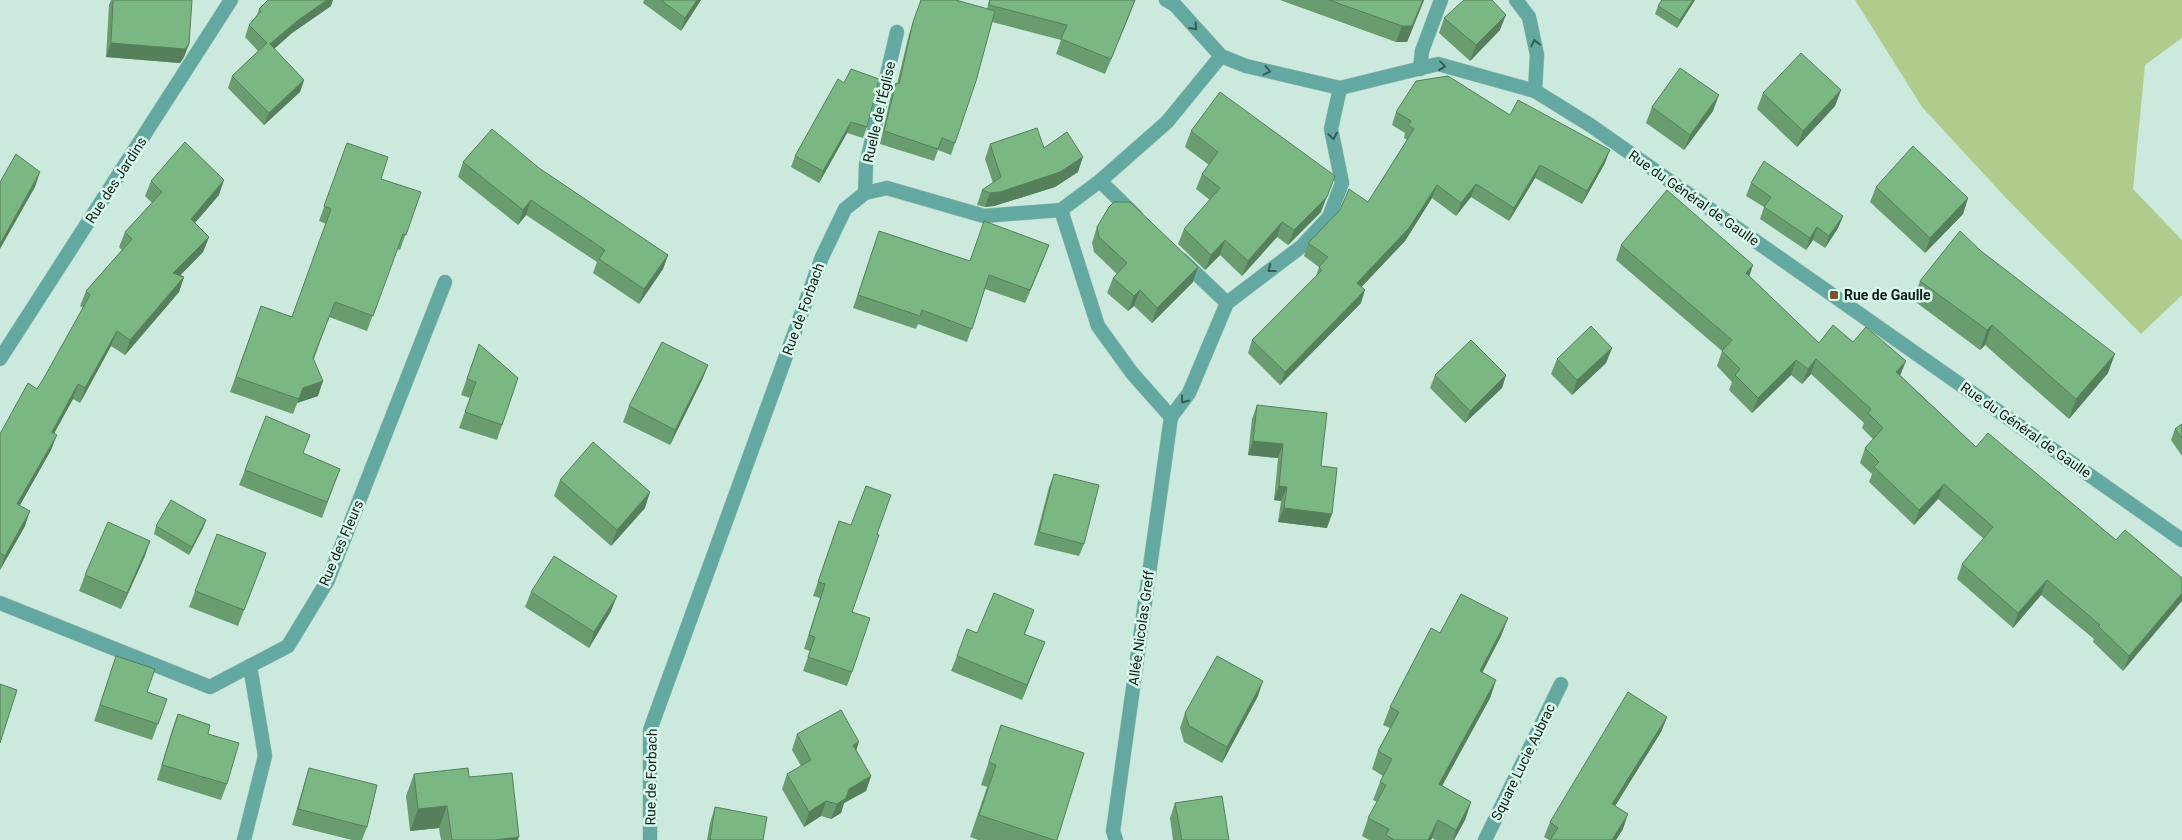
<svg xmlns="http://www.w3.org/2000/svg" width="2182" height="840" viewBox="0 0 2182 840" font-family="Roboto,sans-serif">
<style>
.green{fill:#afcc8d}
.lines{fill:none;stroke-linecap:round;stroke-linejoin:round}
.service-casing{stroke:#aac5ba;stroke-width:15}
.minor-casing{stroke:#aac5ba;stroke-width:15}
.service{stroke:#63a9a1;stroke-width:14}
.minor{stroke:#63a9a1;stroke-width:14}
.wall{fill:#699d70}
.shaded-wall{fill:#55805b}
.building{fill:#7ab782;stroke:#55805b}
.oneway{stroke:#365c56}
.poi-dot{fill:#76552c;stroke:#d8f7ea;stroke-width:2}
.labels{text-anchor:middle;stroke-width:5;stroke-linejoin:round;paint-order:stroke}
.street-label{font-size:14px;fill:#111d18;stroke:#d8f7ea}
.poi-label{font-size:14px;font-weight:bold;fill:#111d18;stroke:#d8f7ea;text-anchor:start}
</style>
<rect width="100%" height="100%" fill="#cbeadd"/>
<!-- green -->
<polygon class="green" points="1855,0 2182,0 2182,38 2145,65 2133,189 2182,240 2182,295 2141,334 2006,198 1922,107"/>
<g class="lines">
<defs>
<g id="service">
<polyline points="1420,69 1422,51 1441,0"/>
<polyline points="1100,181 1136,216"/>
<polyline points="865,193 866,165 897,32"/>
<polyline points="1182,260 1227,303"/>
<polyline points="1171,417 1189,393 1227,303 1302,246 1329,217 1342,183 1331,129 1340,88"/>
</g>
<g id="minor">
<polyline points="1166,0 1175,5 1221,56 1246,66 1340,88 1438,64 1535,91 1590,125 2182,540"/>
<polyline points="1516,0 1529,17 1537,55 1535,91"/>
<polyline points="1061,210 1098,326 1132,373 1171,417 1113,831 1116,840"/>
<polyline points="0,359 231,0"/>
<polyline points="0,603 210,687 288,646 328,580 445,282"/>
<polyline points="244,840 265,756 250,666"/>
<polyline points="650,840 650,730 822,257 845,209 865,193 887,188 984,216 1061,210 1100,181 1167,122 1221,56"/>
<polyline points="1485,840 1561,684"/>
</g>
</defs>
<!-- service casing -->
<use href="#service" class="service-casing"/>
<!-- minor casing -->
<use href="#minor" class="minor-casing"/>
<!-- service -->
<use href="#service" class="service"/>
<!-- minor -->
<use href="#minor" class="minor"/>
</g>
<!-- wall -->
<g class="wall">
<polygon points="111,0 192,0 189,44 184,57 180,63 106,57 109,5"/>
<polygon points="644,0 701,0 681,31 643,3"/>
<polygon points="921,0 987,9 989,0 1135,0 1105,74 1056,54 1061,40 992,22 955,143 951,155 938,150 934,161 880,144 891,95 896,83 897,84 909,34"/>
<polygon points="1280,0 1424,0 1407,42 1396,42"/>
<polygon points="1662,0 1695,0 1677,28 1655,14 1658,6"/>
<polygon points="331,6 292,33 274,49 304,80 300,92 264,125 228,88 232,76 258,51 245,37 249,25 257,15 259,9"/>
<polygon points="1444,18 1500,30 1470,61 1439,33"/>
<polygon points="844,83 867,127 863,138 847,133 819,183 791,167 795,156"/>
<polygon points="1841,90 1835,106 1797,147 1757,109 1763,93"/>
<polygon points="1652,107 1713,111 1684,150 1646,123"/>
<polygon points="1396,112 1510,115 1605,163 1582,204 1535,178 1509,221 1471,197 1456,216 1432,198 1405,241 1361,287 1361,303 1280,385 1248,353 1252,340 1316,276 1319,267 1304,256 1308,243 1368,202 1407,140 1404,138 1405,133 1392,125"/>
<polygon points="1191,131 1321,212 1288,245 1277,237 1242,276 1220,255 1205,270 1178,244 1184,229 1210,200 1196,189 1202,174 1209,165 1185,147"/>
<polygon points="347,143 381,179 421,192 400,250 397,249 367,331 329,317 314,359 318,396 297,403 293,414 230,392 261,306 292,317 326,224 319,221"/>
<polygon points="990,144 1044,148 1078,172 1055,187 994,206 985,207 977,205 982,190 993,183 985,159"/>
<polygon points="463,162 539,168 668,255 663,269 639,304 593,273 597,262 526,215 518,225 458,177"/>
<polygon points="151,181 219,195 195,223 209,237 203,252 180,275 184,277 179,292 125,355 111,346 80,403 73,399 54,434 51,450 20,505 25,526 0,570 0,434 37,389 45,376 83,308 80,306 86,291 122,250 119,247 125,232 152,203 145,196"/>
<polygon points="1751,183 1843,216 1838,228 1825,248 1813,240 1806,250 1760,219 1764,207 1746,196"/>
<polygon points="1876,187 1968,198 1963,214 1925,253 1870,202"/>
<polygon points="1097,227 1193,282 1152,323 1134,306 1128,311 1107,293 1113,278 1117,274 1094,252 1092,243"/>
<polygon points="879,231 970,261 1049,245 1044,258 1025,303 985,289 967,342 918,324 916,329 853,308"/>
<polygon points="1621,245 1753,265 1749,276 1819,343 1853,342 1900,375 1976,447 2116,540 2182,578 2123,671 2093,642 2094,639 2041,595 2013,628 1957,579 1962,564 1984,539 1938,499 1914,525 1869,482 1872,474 1860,463 1865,448 1873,439 1862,428 1864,423 1811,374 1802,384 1791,375 1752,413 1729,390 1732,382 1717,366 1722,351 1616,260"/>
<polygon points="1920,281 2108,373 2069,419 1985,345 1980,350 1913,300"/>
<polygon points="479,344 518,378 497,440 459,428 470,398 461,395"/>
<polygon points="1612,348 1606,363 1572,395 1551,374 1557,359"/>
<polygon points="708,365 702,380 670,445 623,422 629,406"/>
<polygon points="1435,375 1506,375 1502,388 1465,423 1430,388"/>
<polygon points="1257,405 1321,466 1327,528 1278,522 1281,501 1274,500 1278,458 1248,455 1252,419"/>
<polygon points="2182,424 2182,456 2171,440 2175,429"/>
<polygon points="303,453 340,469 322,518 239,485 245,470"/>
<polygon points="1054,474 1084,544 1079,556 1034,545 1049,487"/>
<polygon points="560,480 645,508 611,546 554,496"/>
<polygon points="206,520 203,528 189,555 154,534 156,526"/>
<polygon points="839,521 877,534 852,612 852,672 847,686 803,671 810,651 804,649 820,598 813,596"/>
<polygon points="217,534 266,553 238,626 189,607"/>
<polygon points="145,556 121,609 79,591 85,575"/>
<polygon points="531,592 611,611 589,648 525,607"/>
<polygon points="1508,618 1501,636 1482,672 1496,680 1490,698 1442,786 1471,802 1465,820 1454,840 1435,840 1432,838 1431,840 1369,840 1362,836 1368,818 1377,802 1373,800 1380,782 1383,776 1372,769 1378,751 1390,728 1383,725 1390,707 1440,633"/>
<polygon points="1029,624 1025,634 1039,657 1022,700 951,671 957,656 977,633"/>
<polygon points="116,656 147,692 167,699 152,740 94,721"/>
<polygon points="1258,696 1222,763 1184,742 1180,728 1185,713"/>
<polygon points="178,714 227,784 221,800 157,780 172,730"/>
<polygon points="1667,717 1661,732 1615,806 1623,829 1616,840 1549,840 1544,837 1550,822"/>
<polygon points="1001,725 1057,840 978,840 970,837 987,787 981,785"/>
<polygon points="797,734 856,750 871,776 866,791 844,803 841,813 831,819 821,816 804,827 782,789 787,774 801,766 792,750"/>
<polygon points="309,768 367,827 362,840 352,840 292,825 304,784"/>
<polygon points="414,774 469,777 518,840 441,840 439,828 410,831 406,796"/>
<polygon points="1175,803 1229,840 1173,840 1170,818"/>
<polygon points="715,807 763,840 707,840 710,823"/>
</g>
<!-- shaded-wall -->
<g class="shaded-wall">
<polygon points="327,0 333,0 331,6 292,33 266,56 270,44 297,21"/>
<polygon points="697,0 701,0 681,31 685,18"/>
<polygon points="1135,0 1130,14 1105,74 1111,59"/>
<polygon points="1423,0 1424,0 1407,42 1396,42 1402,26"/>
<polygon points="1693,0 1695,0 1677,28 1680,20"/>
<polygon points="1506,15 1500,30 1470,61 1476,45"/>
<polygon points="111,43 189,44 184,57 180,63 106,57"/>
<polygon points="304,80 300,92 264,125 269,113"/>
<polygon points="1841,90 1835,106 1797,147 1803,131"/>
<polygon points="1719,95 1713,111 1684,150 1690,135"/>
<polygon points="851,122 847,133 819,183 823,171"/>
<polygon points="1610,150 1605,163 1582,204 1587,191"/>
<polygon points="1083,157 1078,172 1055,187 994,206 985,207 990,193"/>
<polygon points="1540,165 1535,178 1509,221 1514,208"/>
<polygon points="40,172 35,187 0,249 0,244"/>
<polygon points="1335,176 1321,212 1288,245 1294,230"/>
<polygon points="224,180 219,195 185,234 191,219"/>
<polygon points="1476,184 1471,197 1456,216 1461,203"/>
<polygon points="1437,185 1432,198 1405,241 1353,296 1357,283"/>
<polygon points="1968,198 1963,214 1925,253 1930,238"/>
<polygon points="531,200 526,215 518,225 523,210"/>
<polygon points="1843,216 1838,228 1825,248 1829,236"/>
<polygon points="1282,222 1277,237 1242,276 1248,261"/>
<polygon points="1817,227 1813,240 1806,250 1810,238"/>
<polygon points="209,237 203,252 168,288 173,273"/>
<polygon points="1225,240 1220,255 1205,270 1211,255"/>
<polygon points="1049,245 1044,258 1025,303 1030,290"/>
<polygon points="668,255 663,269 639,304 644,289"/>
<polygon points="1753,265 1748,280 1746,273"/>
<polygon points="1198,267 1193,282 1152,323 1157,308"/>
<polygon points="184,277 179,292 125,355 130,340"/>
<polygon points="1140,290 1134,306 1128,311 1134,296"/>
<polygon points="1365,290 1361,303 1280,385 1285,372"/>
<polygon points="1992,325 1985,345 1980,350 1987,330"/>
<polygon points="117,331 111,346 80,403 85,388"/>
<polygon points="1612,348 1606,363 1572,395 1577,380"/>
<polygon points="2115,354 2108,373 2069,419 2076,399"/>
<polygon points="1816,359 1811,374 1802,384 1808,369"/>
<polygon points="1796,360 1791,375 1752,413 1758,398"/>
<polygon points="1906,361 1900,376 1896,372"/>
<polygon points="708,365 702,380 670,445 675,430"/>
<polygon points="1506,375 1502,388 1465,423 1470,411"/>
<polygon points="323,381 318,396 297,403 293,414 303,388"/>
<polygon points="78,384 73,399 46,447 52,432"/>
<polygon points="57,435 51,450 12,519 17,504"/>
<polygon points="1253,441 1283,444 1278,458 1248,455"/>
<polygon points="1944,484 1938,499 1914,525 1919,510"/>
<polygon points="1279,486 1287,487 1281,501 1274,500"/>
<polygon points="650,492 645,508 611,546 617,530"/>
<polygon points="1284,508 1332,514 1327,528 1278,522"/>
<polygon points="30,511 25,526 0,570 5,556"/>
<polygon points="206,520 203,528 189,555 192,547"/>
<polygon points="150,541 145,556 121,609 127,593"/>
<polygon points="2047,580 2041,595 2013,628 2018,613"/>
<polygon points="2182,593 2182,601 2123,671 2129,656"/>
<polygon points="617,596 611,611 589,648 594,632"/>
<polygon points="1508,618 1501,636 1474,689 1480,671"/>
<polygon points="1045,642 1039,657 1022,700 1027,685"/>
<polygon points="1496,680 1490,698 1433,802 1439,784"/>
<polygon points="1263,681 1258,696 1222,763 1227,747"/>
<polygon points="1667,717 1661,732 1607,819 1612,804"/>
<polygon points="859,742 854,757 853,745"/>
<polygon points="871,776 866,791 844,803 841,813 831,819 837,804 849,789"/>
<polygon points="826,801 821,816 804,827 809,812"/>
<polygon points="1471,802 1465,820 1454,840 1453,840 1456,830"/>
<polygon points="447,806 439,828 410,831 418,809"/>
<polygon points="1628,814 1623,829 1616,840 1612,840"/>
<polygon points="1438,820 1432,838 1431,840 1428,840"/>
<polygon points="519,837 518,840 495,840"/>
</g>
<!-- building -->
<g class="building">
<polygon points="113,0 192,0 189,44 185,49 111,43"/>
<polygon points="268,0 327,0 297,21 270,44 304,80 269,113 232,76 267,43 249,25 261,11 259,9"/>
<polygon points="661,0 697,0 685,18"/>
<polygon points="921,0 956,0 995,11 976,81 955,143 942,138 938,149 884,131 896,83 899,84 913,22"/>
<polygon points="990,0 1135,0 1111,59 1061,39 1067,25 989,5"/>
<polygon points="1329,0 1423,0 1412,26 1402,26"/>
<polygon points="1464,0 1492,0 1506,15 1476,45 1444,18"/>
<polygon points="1662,0 1693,0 1680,20 1658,6"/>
<polygon points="1801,53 1841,90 1803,131 1763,93"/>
<polygon points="1680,68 1719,95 1690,135 1652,107"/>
<polygon points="851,69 879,79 867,127 851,122 823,171 795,156 838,79 844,83"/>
<polygon points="1448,76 1510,115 1518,100 1610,150 1587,191 1540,165 1514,208 1476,184 1461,203 1437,185 1409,228 1357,283 1365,290 1285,372 1252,340 1322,270 1319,267 1328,257 1308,243 1340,210 1349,189 1368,202 1414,129 1408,125 1411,121 1396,112 1416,81"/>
<polygon points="1220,92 1335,176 1327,197 1294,230 1282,222 1248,261 1225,240 1211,255 1184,229 1220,188 1202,174 1218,152 1191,131"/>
<polygon points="1037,128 1044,148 1067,132 1083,157 1060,172 1000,192 990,193 982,190 1001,177 990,144"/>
<polygon points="492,129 539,168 668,255 644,289 599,259 605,250 531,200 523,210 463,162"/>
<polygon points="185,142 224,180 191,219 209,237 173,273 184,277 130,340 117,331 85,388 78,384 52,432 57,435 17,504 30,511 5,556 0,553 0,434 28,383 37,389 45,376 90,295 86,291 132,239 125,232 162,192 151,181"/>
<polygon points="347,143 388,157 381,179 421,192 406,235 403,234 373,316 335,302 313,358 323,381 303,388 299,399 236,377 261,306 292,317 331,209 324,206"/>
<polygon points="1913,146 1968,198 1930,238 1876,187"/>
<polygon points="16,154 40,172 0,244 0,182"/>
<polygon points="1764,161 1843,216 1829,236 1817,227 1810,238 1764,207 1771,197 1751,183"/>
<polygon points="1667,190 1753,265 1746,273 1819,343 1833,325 1853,342 1866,327 1906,361 1896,372 1976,447 1988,433 2116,540 2125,530 2182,578 2182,593 2129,656 2098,626 2100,625 2047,580 2018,613 1962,564 1993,527 1944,484 1919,510 1874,467 1879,462 1865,448 1883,428 1868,413 1871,409 1816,359 1808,369 1796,360 1758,398 1735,375 1740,369 1722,351 1732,340 1621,245"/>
<polygon points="1114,202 1130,202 1198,267 1157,308 1140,290 1134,296 1113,278 1127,263 1099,237 1097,227 1109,207"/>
<polygon points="984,221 1049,245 1030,290 989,275 972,329 922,310 920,316 858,295 879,231 970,261"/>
<polygon points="1960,231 1981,251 2115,354 2076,399 1992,325 1987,330 1920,281"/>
<polygon points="1591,326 1612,348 1577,380 1557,359"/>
<polygon points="1471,340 1506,375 1470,411 1435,375"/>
<polygon points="662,342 708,365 675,430 629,406"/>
<polygon points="479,344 518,378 502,425 465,412 476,382 467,379"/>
<polygon points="1257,405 1327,413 1321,466 1337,468 1332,514 1284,508 1287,487 1279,486 1283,444 1253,441"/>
<polygon points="266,416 310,435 303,453 340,469 327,502 245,470"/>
<polygon points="2182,424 2182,438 2175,429"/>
<polygon points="593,442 650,492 617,530 560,480"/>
<polygon points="1054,474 1099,485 1084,544 1039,532"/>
<polygon points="866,486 891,495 877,534 879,535 852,612 870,618 852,672 808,657 815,637 809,635 825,584 818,582 839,521 851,525"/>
<polygon points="171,500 206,520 192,547 156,526"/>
<polygon points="108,522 150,541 127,593 85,575"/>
<polygon points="217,534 266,553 244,610 195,591"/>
<polygon points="554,556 617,596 594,632 531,592"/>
<polygon points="994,593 1034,610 1024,634 1045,642 1027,685 957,656 967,629 977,633"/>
<polygon points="1461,594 1508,618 1480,671 1496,680 1439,784 1471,802 1456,830 1438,820 1428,840 1394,840 1386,835 1389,829 1368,818 1386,785 1380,782 1392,759 1378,751 1399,712 1390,707 1431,628 1440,633"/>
<polygon points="116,656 155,669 147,692 167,699 158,724 100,705"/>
<polygon points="1217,656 1263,681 1227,747 1189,726 1185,713"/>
<polygon points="0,684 17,690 0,743"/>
<polygon points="1628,692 1667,717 1612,804 1628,814 1612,840 1550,840 1558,828 1550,822"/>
<polygon points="841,710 859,742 853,745 871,776 849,789 846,798 837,804 826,801 809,812 787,774 811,760 797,734"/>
<polygon points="178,714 210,725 208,734 239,743 227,784 162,765"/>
<polygon points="1001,725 1084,753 1057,840 1054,840 979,815 996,765 989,762"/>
<polygon points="309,768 377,785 367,827 298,809"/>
<polygon points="468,768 469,777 512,773 519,837 495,840 452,840 447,806 418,809 414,774"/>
<polygon points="1222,796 1229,840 1182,840 1175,803"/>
<polygon points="715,807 767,817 763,840 710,840"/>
</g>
<!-- one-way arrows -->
<defs><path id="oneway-chevron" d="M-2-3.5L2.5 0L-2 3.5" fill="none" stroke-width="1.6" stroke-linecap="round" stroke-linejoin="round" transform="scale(1.25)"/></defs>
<g class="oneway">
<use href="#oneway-chevron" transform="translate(1194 27) rotate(48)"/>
<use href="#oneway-chevron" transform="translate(1535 43) rotate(-102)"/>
<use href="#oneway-chevron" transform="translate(1442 66) rotate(7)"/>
<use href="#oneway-chevron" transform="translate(1267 71) rotate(13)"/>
<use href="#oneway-chevron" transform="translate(1333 136) rotate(81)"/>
<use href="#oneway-chevron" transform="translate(1271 269) rotate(143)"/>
<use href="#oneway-chevron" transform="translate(1184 400) rotate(127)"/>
</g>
<!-- markers -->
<rect class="poi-dot" x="1829" y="290" width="10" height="10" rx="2.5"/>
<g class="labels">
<!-- street labels -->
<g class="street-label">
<text transform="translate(879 112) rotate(-77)" y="5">Ruelle de l'Église</text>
<text transform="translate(116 180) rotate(-57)" y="5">Rue des Jardins</text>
<text transform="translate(1694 198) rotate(35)" y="5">Rue du Général de Gaulle</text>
<text transform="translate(803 309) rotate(-70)" y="5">Rue de Forbach</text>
<text transform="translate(2026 430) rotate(35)" y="5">Rue du Général de Gaulle</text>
<text transform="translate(341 543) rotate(-67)" y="5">Rue des Fleurs</text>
<text transform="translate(1141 628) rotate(-82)" y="5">Allée Nicolas Greff</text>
<text transform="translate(1523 762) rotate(-64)" y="5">Square Lucie Aubrac</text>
<text transform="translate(651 777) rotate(-89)" y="5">Rue de Forbach</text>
</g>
<!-- poi labels -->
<g class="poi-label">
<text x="1844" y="300">Rue de Gaulle</text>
</g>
</g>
</svg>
